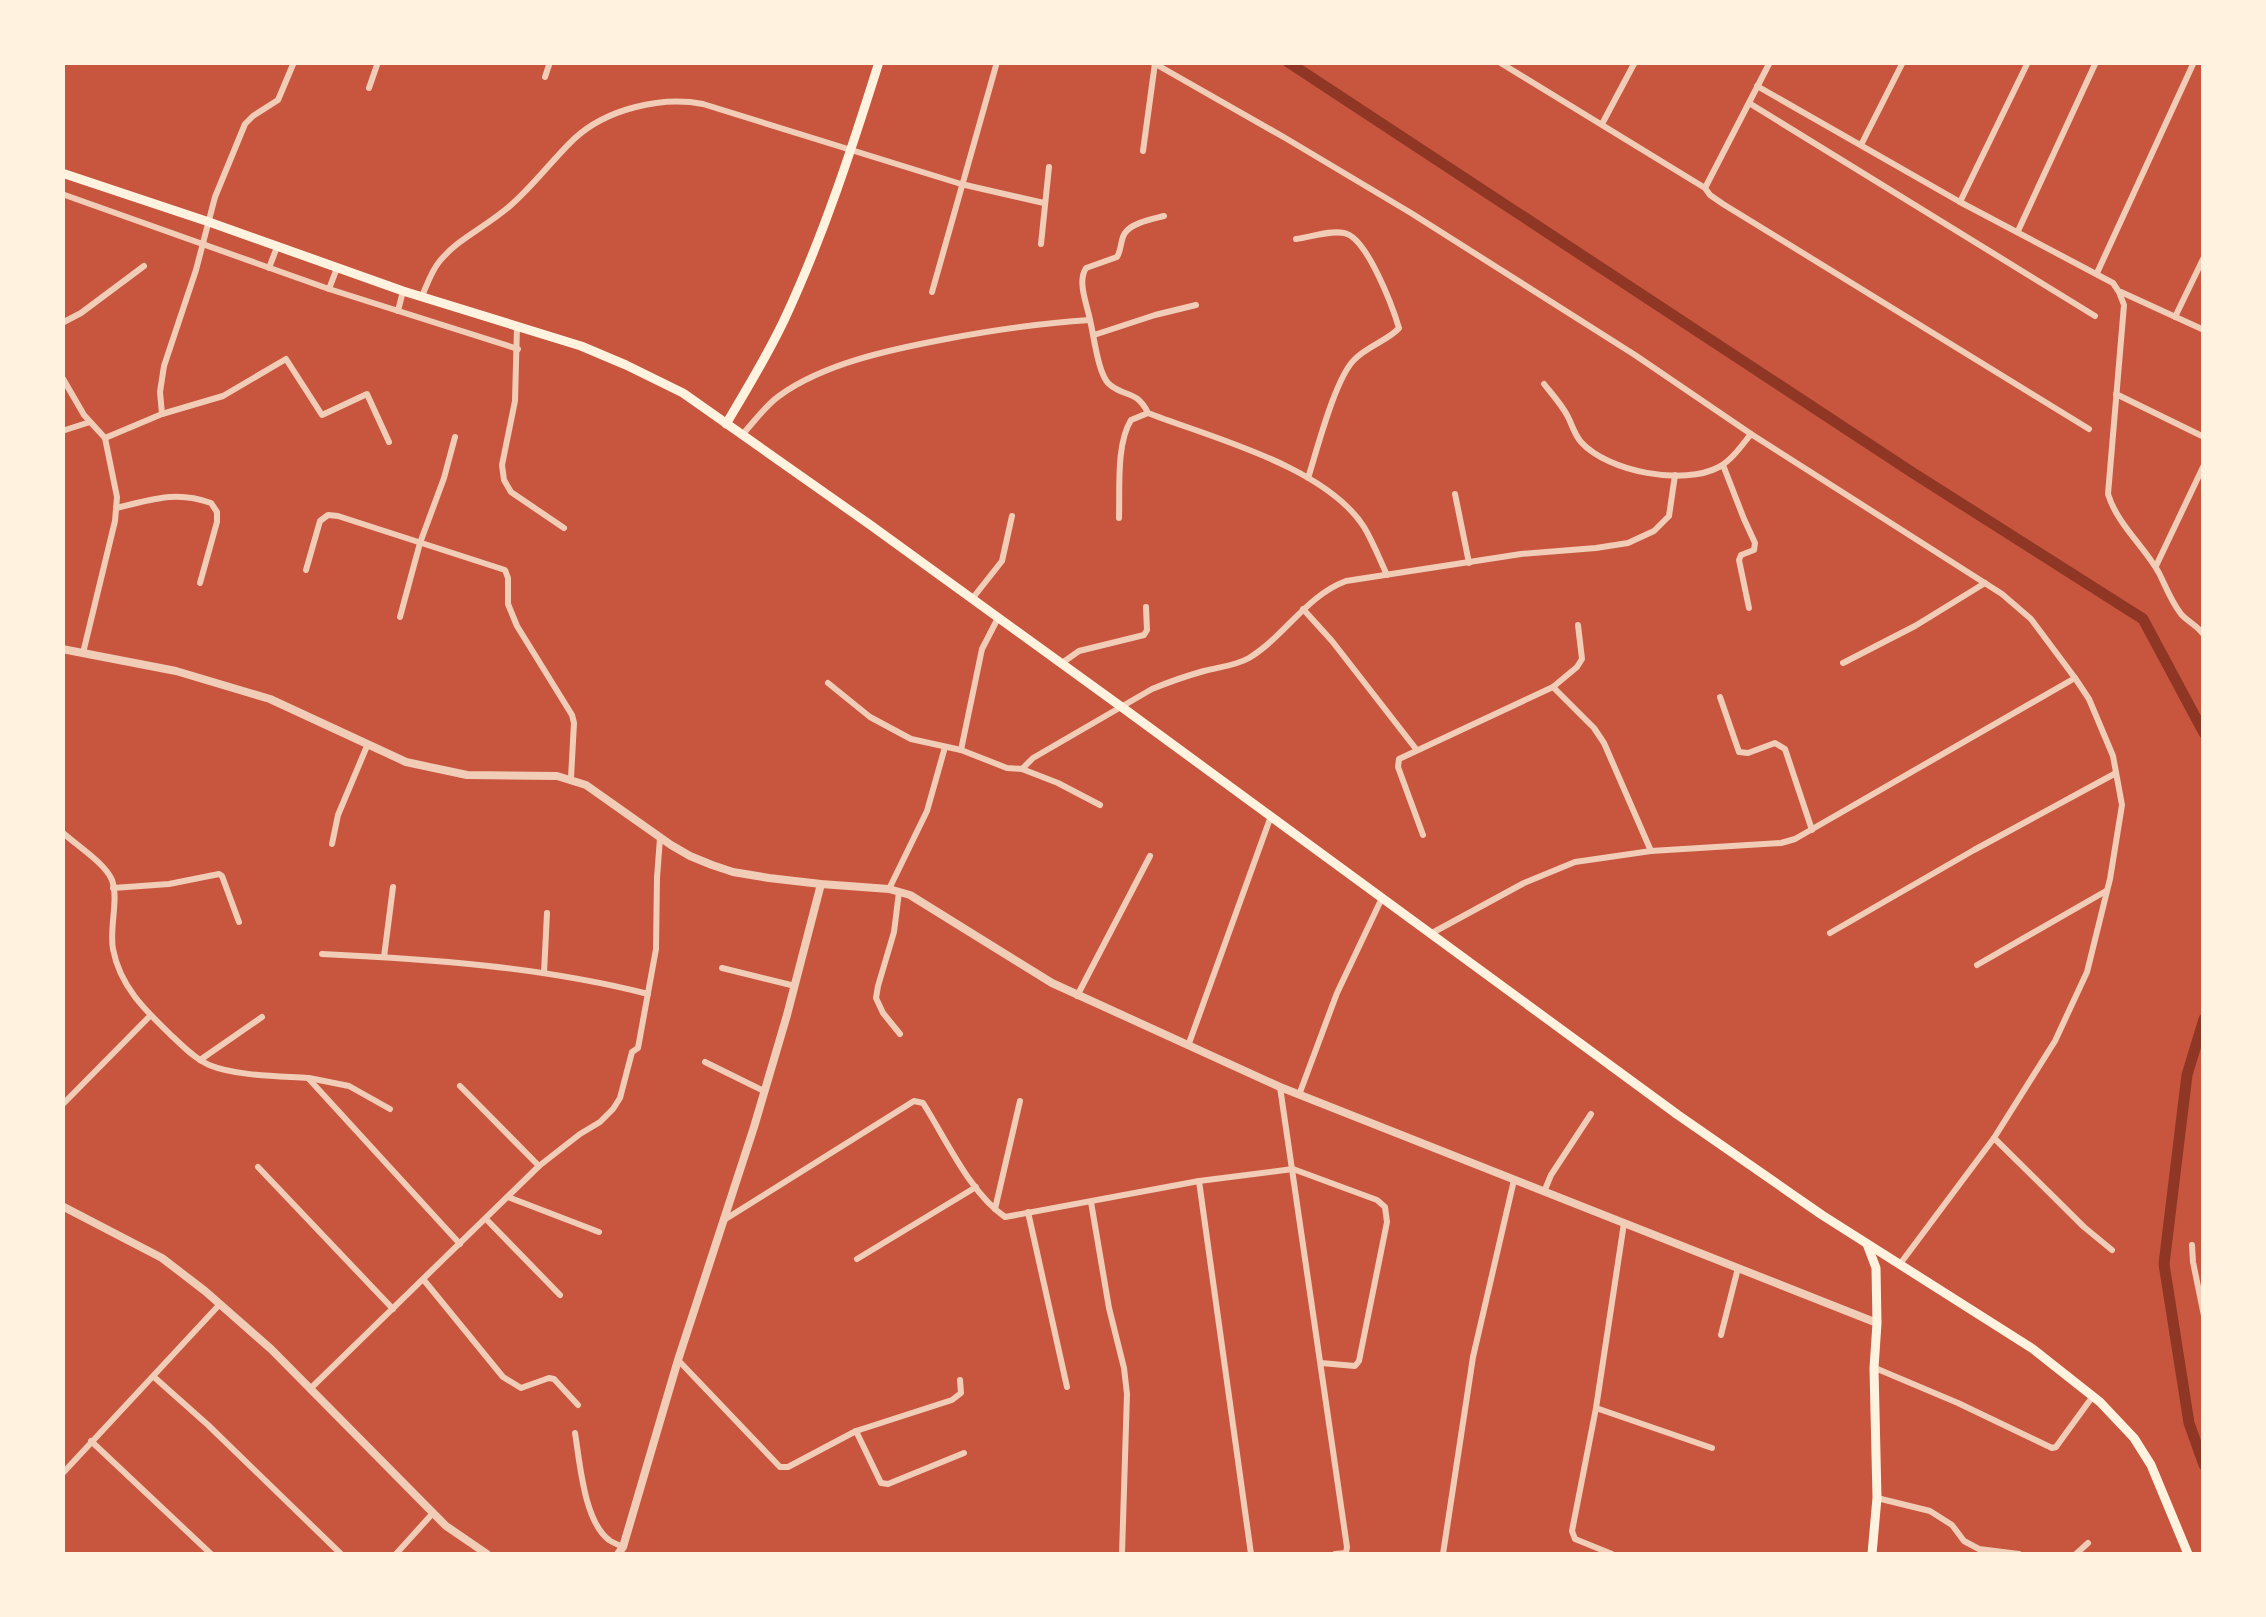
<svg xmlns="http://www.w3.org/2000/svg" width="2266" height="1617" viewBox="0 0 2266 1617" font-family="'Roboto Condensed',sans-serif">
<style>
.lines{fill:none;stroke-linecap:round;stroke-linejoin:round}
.canal{stroke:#8f3625;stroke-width:11}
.minor{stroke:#f1ccb7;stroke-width:6}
.tertiary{stroke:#f1ccb7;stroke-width:8}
.secondary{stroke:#fff3e0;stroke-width:9}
</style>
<rect width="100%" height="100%" fill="#c8553d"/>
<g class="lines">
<!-- canal -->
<g class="canal">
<polyline points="1288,62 1910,471 2143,619 2204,733"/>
<polyline points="2204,1019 2187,1075 2164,1264 2189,1423 2204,1465"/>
</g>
<!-- minor -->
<g class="minor">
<polyline points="1152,62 1287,139 1411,213 1635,355 1751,434 2002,594 2031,619 2075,678 2089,699 2113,756 2122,805 2110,879 2087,972 2055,1041 1994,1138 1900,1264"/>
<polyline points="1499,62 1705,188 1710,195 1723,204 2089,429"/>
<polyline points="545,77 550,62"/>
<path d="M1757,86L1960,202L2113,283L2119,292L2124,305L2108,494C2117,524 2144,546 2159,573C2166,587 2171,601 2181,614C2188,622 2197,625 2204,635"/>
<polyline points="369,88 378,62"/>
<polyline points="1749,103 2095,316"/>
<polyline points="1602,124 1635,62"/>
<polyline points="1861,145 1903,62"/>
<polyline points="1143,151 1155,63"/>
<polyline points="1705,188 1770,62"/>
<polyline points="62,194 329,289 518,349"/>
<polyline points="1960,202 2028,62"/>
<polyline points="2018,231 2096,62"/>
<path d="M1296,239C1311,237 1330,230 1344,233C1367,237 1393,308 1399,328C1389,340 1367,346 1354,360C1335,379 1317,450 1308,478"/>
<polyline points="1041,244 1049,167"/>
<polyline points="269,268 277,247"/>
<polyline points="2097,273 2194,62"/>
<polyline points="329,289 337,268"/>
<polyline points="932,292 997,62"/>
<polyline points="2121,292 2204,330"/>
<path d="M422,296C427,285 431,272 439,262C458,238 488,226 511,205C534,185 552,160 574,139C606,109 661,96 703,104L961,184L1044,203"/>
<polyline points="398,311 403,291"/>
<polyline points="2175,317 2204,257"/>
<path d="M1090,320C1087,304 1077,282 1086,268L1117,257C1122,249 1120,240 1125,233C1131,223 1153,219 1164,216"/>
<polyline points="62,323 81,313 144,266"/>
<polyline points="517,326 515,401 502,465 504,480 511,492 564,528"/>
<polyline points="1094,335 1155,315 1196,305"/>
<polyline points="62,377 84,415 105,438"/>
<path d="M1544,384C1552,394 1561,404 1567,415C1572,424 1574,434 1581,442C1608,472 1684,486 1719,467C1732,460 1742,445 1751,434"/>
<polyline points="2116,394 2204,437"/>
<polyline points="162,414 160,392 164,366 196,270 215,197 245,124 253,116 278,100 294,62"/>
<polyline points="62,431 90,422"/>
<path d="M742,435C754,422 765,406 779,396C824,363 893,349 946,339C994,330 1041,323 1090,320C1094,336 1098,374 1109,384C1125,398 1136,389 1148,413C1212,438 1325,466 1364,527C1373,542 1380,560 1387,575"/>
<polyline points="105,438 162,414 223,396 286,359 322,415 367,394 389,442"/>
<polyline points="1723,465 1744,519 1755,543 1754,550 1741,555 1739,560 1749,608"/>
<polyline points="1455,494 1469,563"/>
<path d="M116,508C151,500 175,490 211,503L217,512V522L200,583"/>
<path d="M1119,518C1120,490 1116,444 1131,420L1148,413"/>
<polyline points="2156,566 2204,465"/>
<polyline points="306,570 320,521 328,515 338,516 505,570 508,578 508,604 517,626 572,715 574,723 571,778"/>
<polyline points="972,599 1002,561 1012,516"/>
<polyline points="1303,609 1332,641 1416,749"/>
<polyline points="400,617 420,543 444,478 455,437"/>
<polyline points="83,653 115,521 117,497 105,438"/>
<polyline points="1062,663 1079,651 1144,635 1147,630 1146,607"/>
<polyline points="1843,663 1915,626 1985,583"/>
<polyline points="828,683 870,717 911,739 961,750 1007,768 1022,769 1058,783 1100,805"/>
<polyline points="1553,687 1594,728 1604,743 1651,851"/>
<polyline points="1720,697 1739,752 1748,753 1775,743 1785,749 1812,830"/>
<polyline points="961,750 982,649 998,618"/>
<path d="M1022,769L1033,758L1152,689C1169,682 1186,676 1204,671C1219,667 1235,666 1249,658C1285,636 1306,596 1346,581L1521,554L1596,548L1628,543L1654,531L1669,516L1675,475"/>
<path d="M62,832C76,845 105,863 112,880C119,900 109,928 113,949C120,987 146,1011 173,1037C184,1047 195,1059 209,1065C236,1076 278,1076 308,1078L460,1244"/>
<polyline points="1423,835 1398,767 1399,759 1553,687 1577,667 1582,659 1578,625"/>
<polyline points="332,844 338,815 367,746"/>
<polyline points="113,888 169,884 219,874 222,876 239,922"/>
<polyline points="889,889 927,811 945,747"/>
<polyline points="899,892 894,932 878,986 876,998 883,1013 900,1034"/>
<polyline points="1432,933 1524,883 1575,862 1651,851 1781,843 1795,839 2075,678"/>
<polyline points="1830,933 1974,850 2116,773"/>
<path d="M322,954C431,959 542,967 648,994"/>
<polyline points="384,957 393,887"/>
<polyline points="1977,965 2106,891"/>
<polyline points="722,968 795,986"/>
<polyline points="544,973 547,913"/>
<polyline points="1077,996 1150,856"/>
<polyline points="1188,1046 1271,816"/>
<polyline points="200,1060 262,1017"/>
<polyline points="705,1062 764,1091"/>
<polyline points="309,1078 349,1086 390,1109"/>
<polyline points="460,1086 539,1166"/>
<polyline points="1280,1087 1347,1547 1346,1553 1335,1554"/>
<polyline points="1299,1095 1337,993 1382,898"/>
<polyline points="62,1105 150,1016"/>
<polyline points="1994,1138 2084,1227 2112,1250"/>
<polyline points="258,1167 393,1309"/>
<polyline points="1199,1181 1251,1554"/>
<polyline points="1544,1192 1551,1175 1591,1114"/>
<polyline points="508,1197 599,1232"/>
<polyline points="1091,1202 1109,1308 1124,1368 1127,1394 1122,1554"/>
<polyline points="995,1209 1020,1101"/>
<polyline points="1028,1212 1067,1387"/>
<polyline points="486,1219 560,1295"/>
<path d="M724,1220L914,1101L923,1103C946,1139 970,1193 1005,1217L1199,1181L1293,1169L1377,1200L1385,1207L1387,1222L1359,1361L1355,1366L1321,1363"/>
<polyline points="2192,1245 2193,1262 2204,1316"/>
<polyline points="857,1259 976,1187"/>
<polyline points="423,1279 503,1377 521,1388 549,1378 554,1379 578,1405"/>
<polyline points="1721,1335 1738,1268"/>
<polyline points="678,1360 780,1467 788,1467 856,1431 952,1400 961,1393 960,1380"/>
<polyline points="1875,1368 1958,1403 2052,1448 2056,1447 2061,1440 2093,1396"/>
<polyline points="154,1377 208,1425 341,1554"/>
<polyline points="310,1389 539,1166 580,1134 600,1122 613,1109 620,1098 632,1052 638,1048 656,949 657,878 660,838"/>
<polyline points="1596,1408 1712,1448"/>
<polyline points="856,1431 881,1483 888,1484 964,1453"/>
<path d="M575,1433C580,1463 584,1521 609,1540C611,1542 621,1546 623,1547"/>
<polyline points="91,1441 211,1554"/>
<polyline points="62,1474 220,1304"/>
<polyline points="1877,1498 1930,1511 1952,1525 1964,1541 1979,1549 2019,1554"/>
<polyline points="396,1554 433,1513"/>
<polyline points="1443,1554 1473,1357 1514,1180"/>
<polyline points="1612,1554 1575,1539 1572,1531 1596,1408 1624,1223"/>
<polyline points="2076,1554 2088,1543"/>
</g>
<!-- tertiary -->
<g class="tertiary">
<polyline points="62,649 176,671 270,699 406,762 467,775 557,776 586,785 671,845 690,856 712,865 733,872 769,878 821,884 889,889 910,895 1052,983 1280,1087 1877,1323"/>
<polyline points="62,1206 162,1258 205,1291 271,1349 446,1526 487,1554"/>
<polyline points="618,1554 623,1547 678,1360 754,1127 787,1015 821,884"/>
</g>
<!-- secondary -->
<g class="secondary">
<polyline points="62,173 209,222 403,291 581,346 626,365 683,393 869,524 1123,708 1678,1115 1822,1215 2033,1349 2100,1402 2134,1438 2151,1465 2188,1554"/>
<path d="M726,424C747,389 769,353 786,316C824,234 852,148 879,62"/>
<polyline points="1867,1244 1876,1268 1877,1323 1874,1368 1877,1498 1872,1554"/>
</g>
</g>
<!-- border -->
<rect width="2266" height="1617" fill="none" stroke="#fff3e0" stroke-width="130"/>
</svg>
